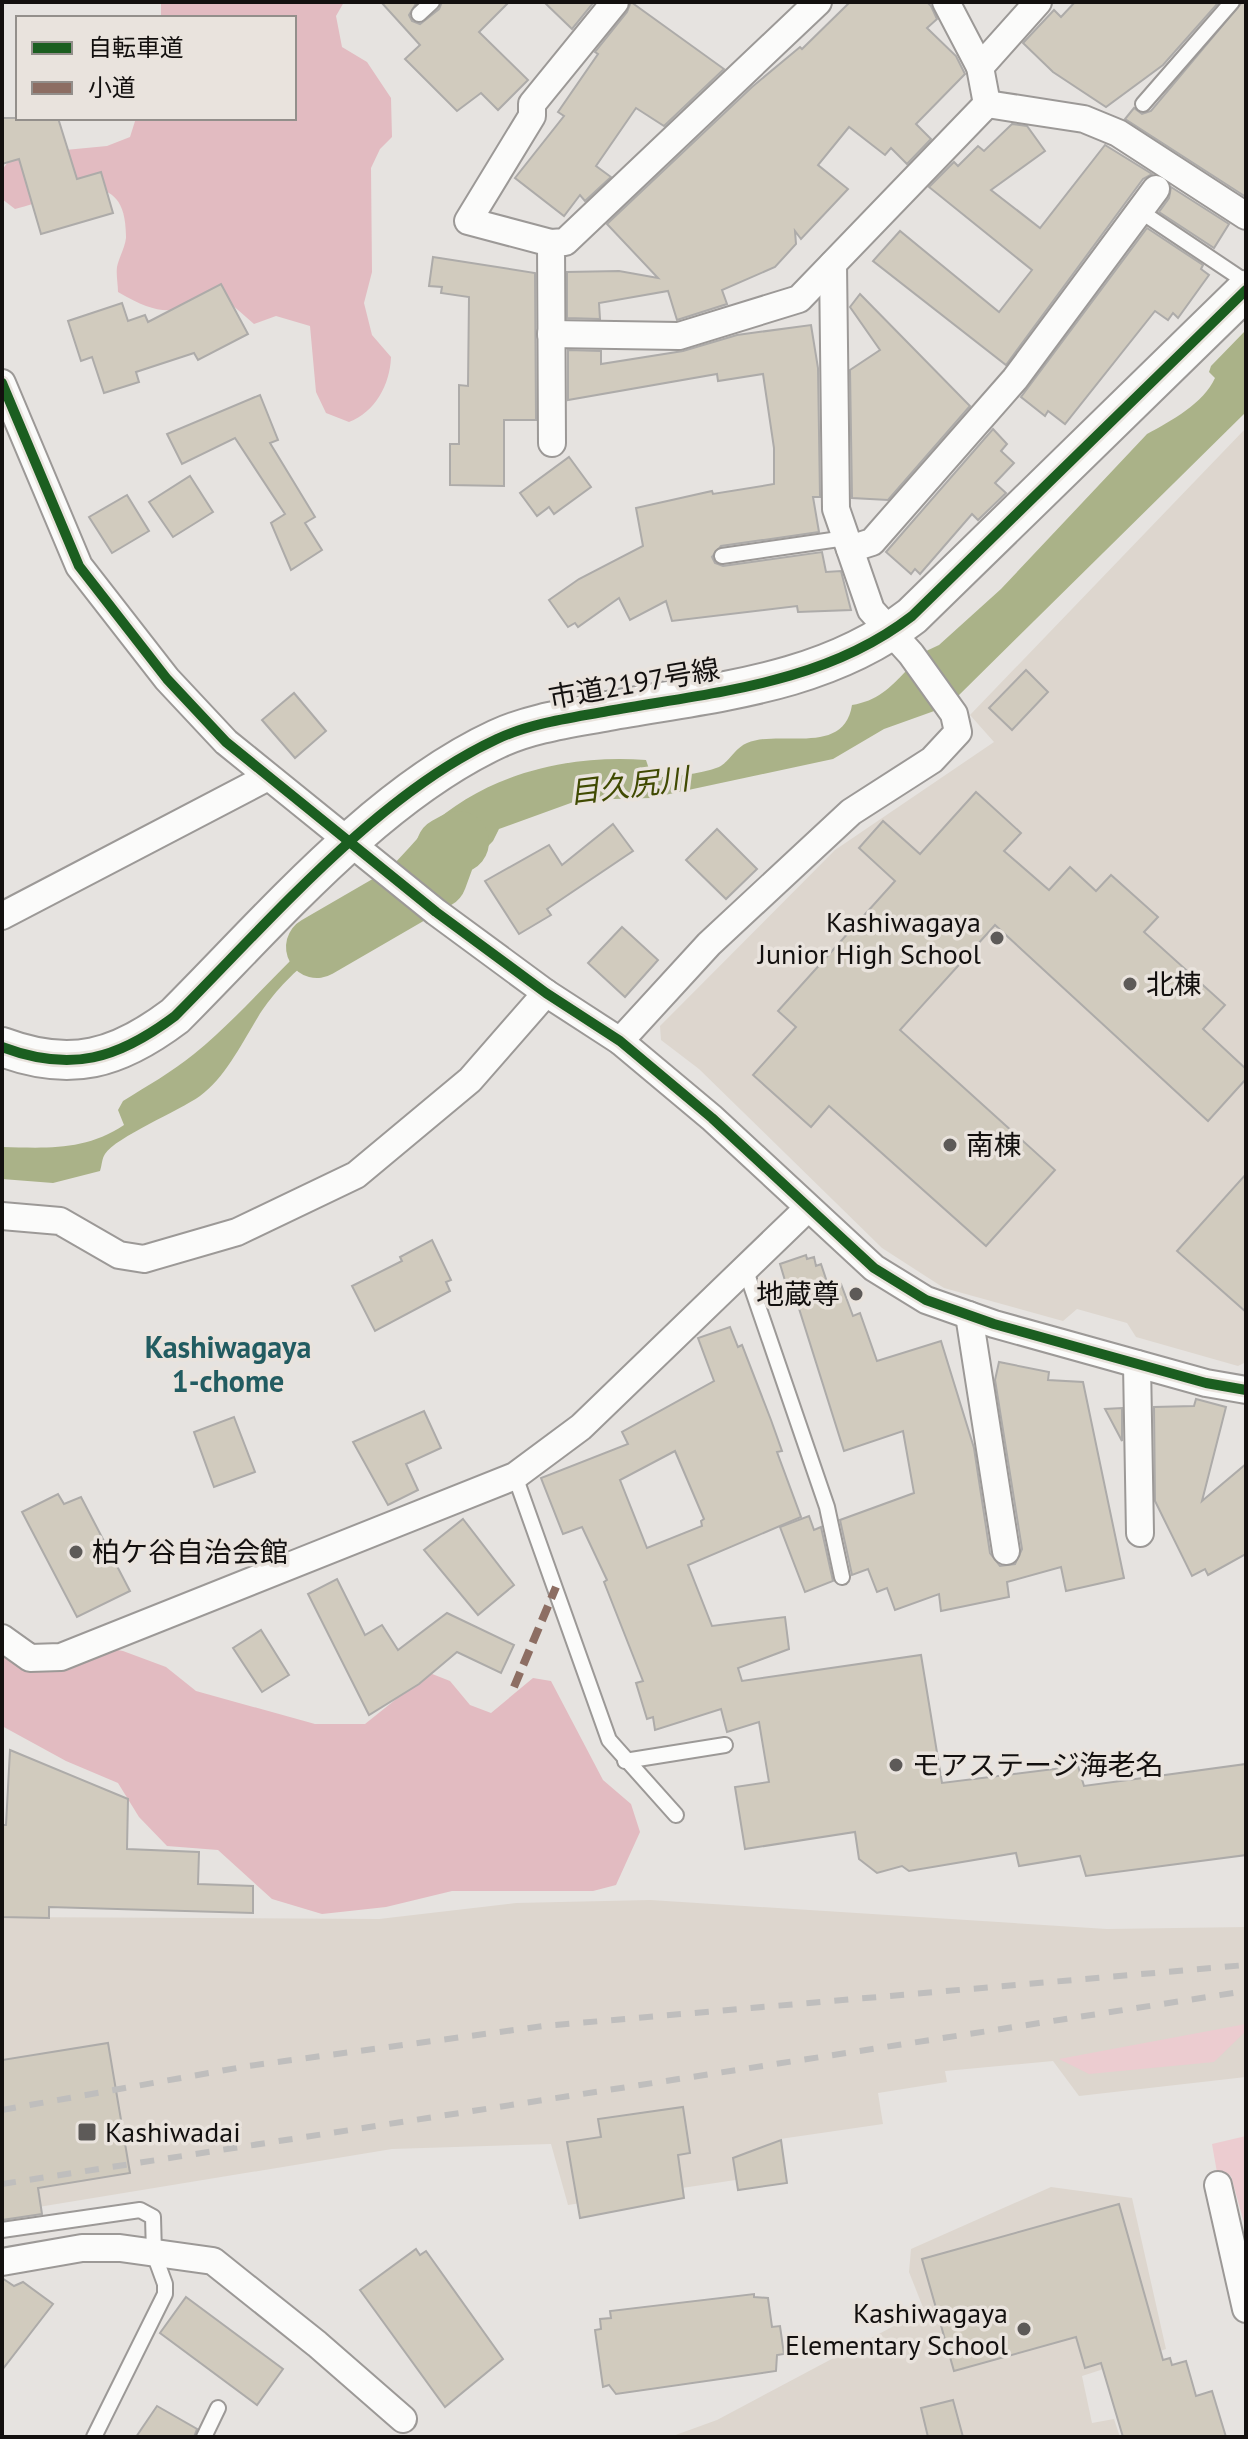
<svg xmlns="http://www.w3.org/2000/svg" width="1248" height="2439" viewBox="0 0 1248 2439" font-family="'PT Sans','Noto Sans JP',sans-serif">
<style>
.built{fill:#ddd6ce}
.green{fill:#ecccd0}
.forest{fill:#e2bbc1}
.water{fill:#aab288}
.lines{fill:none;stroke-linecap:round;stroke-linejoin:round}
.river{stroke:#aab288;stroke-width:62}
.building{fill:#d1cbbe;stroke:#adaba9;stroke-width:2;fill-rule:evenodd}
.lane-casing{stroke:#9c9997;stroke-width:18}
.street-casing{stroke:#9c9997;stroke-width:30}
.secondary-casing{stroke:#9c9997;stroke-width:42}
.lane{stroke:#fbfbfa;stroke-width:14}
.street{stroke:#fbfbfa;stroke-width:26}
.secondary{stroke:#fbfbfa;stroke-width:38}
.rail{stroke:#bfbebd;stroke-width:6;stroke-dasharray:14 14;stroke-linecap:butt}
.quiet{stroke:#8d6e63;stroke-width:8;stroke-dasharray:16 8;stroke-linecap:butt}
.cycleway-casing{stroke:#e9e3dd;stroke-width:15}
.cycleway{stroke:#1b5e20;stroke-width:10}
.poi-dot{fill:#5d5a58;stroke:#e9e3dd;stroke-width:3}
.labels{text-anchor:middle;stroke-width:7;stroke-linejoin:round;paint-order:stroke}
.street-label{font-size:28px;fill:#13100f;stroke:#e9e3dd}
.poi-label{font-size:28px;fill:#13100f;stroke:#e9e3dd;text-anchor:start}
.water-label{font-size:30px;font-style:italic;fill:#404a02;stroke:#e9e3dd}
.neighbourhood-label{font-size:30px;font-weight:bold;fill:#225c61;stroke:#e9e3dd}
</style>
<rect width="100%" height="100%" fill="#e6e3e0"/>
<!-- built -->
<g class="built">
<polygon points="1246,428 1246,1362 1238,1366 1136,1337 1127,1323 1077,1309 1063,1321 944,1288 882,1248 699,1069 661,1040 660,1026 835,850 994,742 970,715"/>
<polygon points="650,1900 1107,1929 1246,1927 1246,2077 1079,2096 1053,2061 945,2071 947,2082 878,2093 883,2124 780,2139 783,2173 568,2205 551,2144 392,2149 2,2213 2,1917 379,1919 516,1903"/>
<polygon points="1051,2187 1132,2198 1166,2349 1082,2376 1092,2423 1114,2419 1120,2437 670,2437 717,2420 924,2310 909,2272 911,2249"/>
</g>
<!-- green -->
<g class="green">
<polygon points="1246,2024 1246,2031 1214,2062 1089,2074 1059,2059"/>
<polygon points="1246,2136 1246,2230 1231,2176 1218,2178 1212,2144"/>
</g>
<!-- forest -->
<g class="forest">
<path d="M161,2H344L336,16L342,47L367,62L391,98L392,137L380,149L371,168L372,272L364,303L372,335L391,357C390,385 375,412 349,422L326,413L316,392L310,326L276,316L254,324L222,296C174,312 164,319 118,292C118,284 116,275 117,267C119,257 125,248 126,238C127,158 61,198 15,209L2,199V170L13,155L107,146L130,137L136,118H294V18H161Z"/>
<polygon points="95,1646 123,1651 166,1667 196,1691 315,1724 365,1724 395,1700 417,1668 450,1681 470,1705 491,1713 533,1678 551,1681 603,1780 631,1804 640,1832 616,1885 593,1891 452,1891 386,1907 322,1914 272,1899 218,1850 167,1846 139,1817 118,1783 66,1761 2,1726 2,1654"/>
</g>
<!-- water -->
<g class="water">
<path d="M1246,330V412L955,699L922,653L939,645L1001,589L1147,434C1171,421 1204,403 1215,378L1209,372L1211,366Z"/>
<path d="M907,670L937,710L884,729L833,759L651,798L579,800L499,829L493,841L435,901L393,865C405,853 415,840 427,829C484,774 569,754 646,760L652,778C673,776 698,775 719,767C729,762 735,748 747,743C780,729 844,757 852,705C877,701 890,688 907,670Z"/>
<path d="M376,891L411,919L391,933C341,922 283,977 258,1017C242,1043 225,1078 200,1096C179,1111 116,1137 105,1154C102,1158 102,1165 100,1171L53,1183L2,1179V1147C47,1148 85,1151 124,1125L118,1110L123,1101C147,1086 172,1072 194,1054C258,1002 305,933 376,891Z"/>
</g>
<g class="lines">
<!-- river -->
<polyline class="river" points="317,947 436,878 447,848 458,842"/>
</g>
<!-- building -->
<g class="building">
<polygon points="381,2 417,2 409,15 412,21 420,24 439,9 442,2 509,2 479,32 528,80 498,110 481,93 457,111 405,59 420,45"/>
<polygon points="544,2 594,2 572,29"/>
<polygon points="631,2 724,69 664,126 636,108 596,166 611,177 585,201 580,195 564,216 515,178 564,116 558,112 598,54 595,52 627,12"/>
<polygon points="850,2 927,2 931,6 937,19 927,28 956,56 965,74 916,124 931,139 907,164 891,148 885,155 849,127 818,165 848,189 801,239 795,231 796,244 775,267 722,290 727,304 677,320 668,291 599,303 600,319 567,318 567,272 619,271 658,278 607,224 752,87 800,47 802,49"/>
<polygon points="1075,2 1219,2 1163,65 1106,107 1053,72 1023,43 1054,10 1061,17"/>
<polygon points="1242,2 1246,2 1246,197 1125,119 1134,108 1142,114 1151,111"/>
<polygon points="2,118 58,118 77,179 101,172 113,213 41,234 19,159 2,164"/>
<polygon points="1012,124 1027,126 1045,151 991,190 1040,228 1105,145 1152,174 1143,179 1006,365 873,261 900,231 999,312 1032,270 929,187 954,162 958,166 978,146 984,151"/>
<polygon points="1171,187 1229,224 1214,248 1159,212 1169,198"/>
<polygon points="1147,228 1203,265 1201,269 1209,275 1178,318 1173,313 1168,320 1155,311 1065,424 1048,411 1045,416 1021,397"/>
<polygon points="433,257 535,273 536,420 504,420 504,486 450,485 450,444 459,444 459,385 468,386 469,297 441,293 442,287 429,286"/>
<polygon points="221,284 248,334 198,360 194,353 136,372 139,382 104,393 92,357 81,361 68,321 122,303 128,321 145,315 148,322"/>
<polygon points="860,294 970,406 888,500 852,498 850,370 880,350 850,307"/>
<polygon points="811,325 818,368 820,497 813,497 819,532 721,546 712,557 715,563 723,566 822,552 826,572 841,571 851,610 798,612 797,606 672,621 666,601 630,620 619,598 578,627 575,623 568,627 549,600 579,579 643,546 636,508 712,491 713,494 774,484 774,448 763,374 718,381 717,374 568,400 568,350 601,351 601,364 683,351 737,335"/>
<polygon points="260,395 278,440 270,443 315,517 305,523 322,550 291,570 271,523 285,514 235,438 182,464 167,434"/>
<polygon points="993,429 1007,444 1001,451 1014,463 995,483 1006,493 978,520 972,514 920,574 915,569 911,574 886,552"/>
<polygon points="569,457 591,487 554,514 549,507 537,516 520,493"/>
<polygon points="190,476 213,512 173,537 149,502"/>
<polygon points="127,495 149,531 112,553 89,517"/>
<polygon points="1026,670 1048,692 1012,730 989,708"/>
<polygon points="294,693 326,731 295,758 262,720"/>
<polygon points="976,792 1021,833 1004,851 1049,890 1070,867 1096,891 1111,875 1158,917 1144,932 1225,1005 1203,1029 1246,1069 1246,1079 1208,1121 995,925 900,1030 1055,1170 986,1246 829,1106 811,1127 753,1075 796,1027 778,1011 895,881 859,848 883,821 920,854"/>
<polygon points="613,824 633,851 547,909 551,915 519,934 485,881 549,845 562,865"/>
<polygon points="717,829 757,869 726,899 686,860"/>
<polygon points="622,927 658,960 625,997 588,963"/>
<polygon points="1246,1174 1246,1312 1177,1251"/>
<polygon points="432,1240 451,1280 446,1282 450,1291 375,1331 352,1286 402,1261 400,1257"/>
<polygon points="806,1255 807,1259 814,1257 816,1266 821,1264 829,1288 841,1284 853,1316 860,1313 877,1361 941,1341 974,1448 990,1553 1000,1566 1015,1564 1022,1549 995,1380 999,1362 1049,1372 1048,1380 1083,1382 1124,1578 1066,1591 1061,1567 1007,1582 1009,1597 941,1611 939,1594 895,1610 887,1588 877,1592 868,1569 852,1575 840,1520 914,1493 903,1431 844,1451 795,1296 790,1297 780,1264"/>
<path d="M730,1327L738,1347L742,1345L771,1420L782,1451L777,1452L801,1517L688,1565L712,1626L785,1617L789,1649L738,1668L742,1681L921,1655L942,1783L1078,1766L1084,1786L1246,1764V1855L1086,1876L1080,1856L1019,1866L1016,1853L909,1871L902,1866L877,1873L859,1859L855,1832L745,1849L735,1787L769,1782L759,1722L727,1732L721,1709L655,1730L653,1717L647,1719L636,1683L643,1681L604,1582L607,1580L582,1527L563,1534L541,1478L628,1444L622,1432L714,1381L698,1338ZM675,1451L704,1519L701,1521L702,1526L647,1548L620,1480Z"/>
<polygon points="1196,1399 1226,1407 1202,1501 1246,1464 1246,1554 1208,1575 1205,1569 1192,1576 1155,1501 1154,1407 1194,1406"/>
<polygon points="1122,1408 1122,1441 1105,1409"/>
<polygon points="424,1411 441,1448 406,1464 418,1490 388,1505 353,1442"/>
<polygon points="234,1417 255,1472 214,1487 194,1432"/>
<polygon points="58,1494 64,1504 81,1497 130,1591 77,1617 22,1512"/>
<polygon points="809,1516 814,1530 821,1527 833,1581 805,1592 780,1527"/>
<polygon points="463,1519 514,1585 478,1615 424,1550"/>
<polygon points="337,1579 365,1635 382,1625 398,1650 447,1613 514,1645 501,1673 457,1652 419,1684 369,1715 308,1594"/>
<polygon points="261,1630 289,1675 262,1692 233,1648"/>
<polygon points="10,1750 128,1799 127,1849 199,1852 198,1884 253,1886 253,1913 49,1907 49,1918 2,1917 2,1825 6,1825"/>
<polygon points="108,2043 130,2173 38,2188 42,2214 2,2220 2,2060"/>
<polygon points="683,2107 690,2153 678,2155 684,2198 580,2218 567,2142 601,2137 598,2119"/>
<polygon points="781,2140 787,2183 738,2190 733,2158"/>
<polygon points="1119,2204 1163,2360 1170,2358 1172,2365 1186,2361 1196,2396 1212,2391 1226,2437 1123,2437 1101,2363 1085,2368 1076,2337 954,2371 922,2259"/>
<polygon points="416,2249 420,2255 426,2251 503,2359 445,2407 360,2290"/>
<polygon points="2,2278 14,2286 23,2282 53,2304 2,2370"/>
<polygon points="754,2294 754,2297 768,2298 772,2327 780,2326 784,2354 777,2355 776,2371 616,2394 609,2385 603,2387 595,2330 601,2329 600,2319 611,2318 610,2311"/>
<polygon points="186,2297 283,2369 257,2405 160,2333"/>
<polygon points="953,2400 963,2437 928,2437 921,2408"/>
<polygon points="157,2406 197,2429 194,2437 136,2437"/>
</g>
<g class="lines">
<defs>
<g id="lane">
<polyline points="419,14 432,2"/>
<polyline points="1143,104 1232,2"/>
<polyline points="1140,211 1246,282"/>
<polyline points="722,556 846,538"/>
<polyline points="745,1268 827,1507 842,1577"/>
<polyline points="515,1476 609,1740 676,1815"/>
<polyline points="625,1761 725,1745"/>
<polyline points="2,2230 140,2210 153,2217 154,2254 165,2284 165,2294 94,2437"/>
<polyline points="204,2437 218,2408"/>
</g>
<g id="street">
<polyline points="946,2 980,67 987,104"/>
<polyline points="980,67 1038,2"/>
<polyline points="987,104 1084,119 1118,133 1246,216"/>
<polyline points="551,243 468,221 532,116 532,104 615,2"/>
<polyline points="551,334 679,336 799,299 987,104"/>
<polyline points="2,383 79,566 167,679 226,742 436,912 546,993 620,1041 712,1118 874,1268 926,1300 994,1324 1206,1383 1246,1390"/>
<polyline points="552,443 551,243 565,242 818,2"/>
<polyline points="850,549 872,542 1015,379 1156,189"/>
<polyline points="2,916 268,777"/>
<polyline points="620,1041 709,944 851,812 932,760 958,732 954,714 911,654 871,610 836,509 833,264"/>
<polyline points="2,1216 60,1221 119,1255 144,1259 237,1232 356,1175 470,1080 546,993"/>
<polyline points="969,1315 1006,1551"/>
<polyline points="1137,1364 1140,1533"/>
<polyline points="2,1638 30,1658 61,1657 515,1476 581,1427 808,1208"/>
<polyline points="1218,2185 1246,2309"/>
<polyline points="2,2262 82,2248 120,2248 213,2261 317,2344 403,2419"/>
</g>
<path id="secondary" d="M2,1047C71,1073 118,1059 175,1016C269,922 376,795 497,739C531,723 571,718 608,711C714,692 824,684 912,616L1246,290"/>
</defs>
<!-- lane casing -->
<use href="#lane" class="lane-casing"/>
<!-- street casing -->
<use href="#street" class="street-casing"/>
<!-- secondary casing -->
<use href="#secondary" class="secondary-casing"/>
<!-- lane -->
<use href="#lane" class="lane"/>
<!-- street -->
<use href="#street" class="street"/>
<!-- secondary -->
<use href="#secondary" class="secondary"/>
<!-- rail -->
<g class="rail">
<polyline points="2,2110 248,2066 544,2026 1246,1965"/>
<polyline points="2,2184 1246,1991"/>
</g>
<!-- quiet -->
<polyline class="quiet" points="514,1687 556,1587"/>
<defs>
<g id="cycleway">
<polyline points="2,383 79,566 167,679 226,742 436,912 546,993 620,1041 712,1118 874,1268 926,1300 994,1324 1206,1383 1246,1390"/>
<path d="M2,1047C71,1073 118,1059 175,1016C269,922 376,795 497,739C531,723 571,718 608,711C714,692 824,684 912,616L1246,290"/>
</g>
</defs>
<!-- cycleway casing -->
<use href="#cycleway" class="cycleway-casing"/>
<!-- cycleway -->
<use href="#cycleway" class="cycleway"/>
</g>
<!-- markers -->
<g class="poi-dot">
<circle cx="997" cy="938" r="8"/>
<circle cx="1130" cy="984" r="8"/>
<circle cx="950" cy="1145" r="8"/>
<circle cx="856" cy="1294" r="8"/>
<circle cx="76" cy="1552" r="8"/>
<circle cx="896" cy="1765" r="8"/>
<rect x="77" y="2122" width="20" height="20" rx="4"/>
<circle cx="1024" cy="2329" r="8"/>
</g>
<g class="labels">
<!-- street labels -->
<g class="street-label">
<text transform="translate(634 683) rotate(-10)" y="10">市道2197号線</text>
</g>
<!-- poi labels -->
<g class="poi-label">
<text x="981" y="932" text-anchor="end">Kashiwagaya<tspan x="981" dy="32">Junior High School</tspan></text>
<text x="1146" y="994">北棟</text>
<text x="966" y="1155">南棟</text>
<text x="840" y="1304" text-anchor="end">地蔵尊</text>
<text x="92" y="1562">柏ケ谷自治会館</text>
<text x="912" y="1775">モアステージ海老名</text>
<text x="105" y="2142">Kashiwadai</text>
<text x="1008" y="2323" text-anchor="end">Kashiwagaya<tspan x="1008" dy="32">Elementary School</tspan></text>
</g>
<!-- water labels -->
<g class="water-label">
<text transform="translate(629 786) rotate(-7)" y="10">目久尻川</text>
</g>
<!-- neighbourhood labels -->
<g class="neighbourhood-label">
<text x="228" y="1358">Kashiwagaya<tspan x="228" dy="34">1-chome</tspan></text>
</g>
</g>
<!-- border -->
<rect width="1248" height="2439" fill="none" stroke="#13100f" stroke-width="8"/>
<!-- legend -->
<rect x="16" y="16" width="280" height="104" fill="#e9e3dd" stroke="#938f8b" stroke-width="2"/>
<rect x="32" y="42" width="40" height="12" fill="#1b5e20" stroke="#938f8b" stroke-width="2"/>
<text x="88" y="56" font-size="24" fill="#13100f">自転車道</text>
<rect x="32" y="82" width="40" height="12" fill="#8d6e63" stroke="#938f8b" stroke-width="2"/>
<text x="88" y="96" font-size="24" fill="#13100f">小道</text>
</svg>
